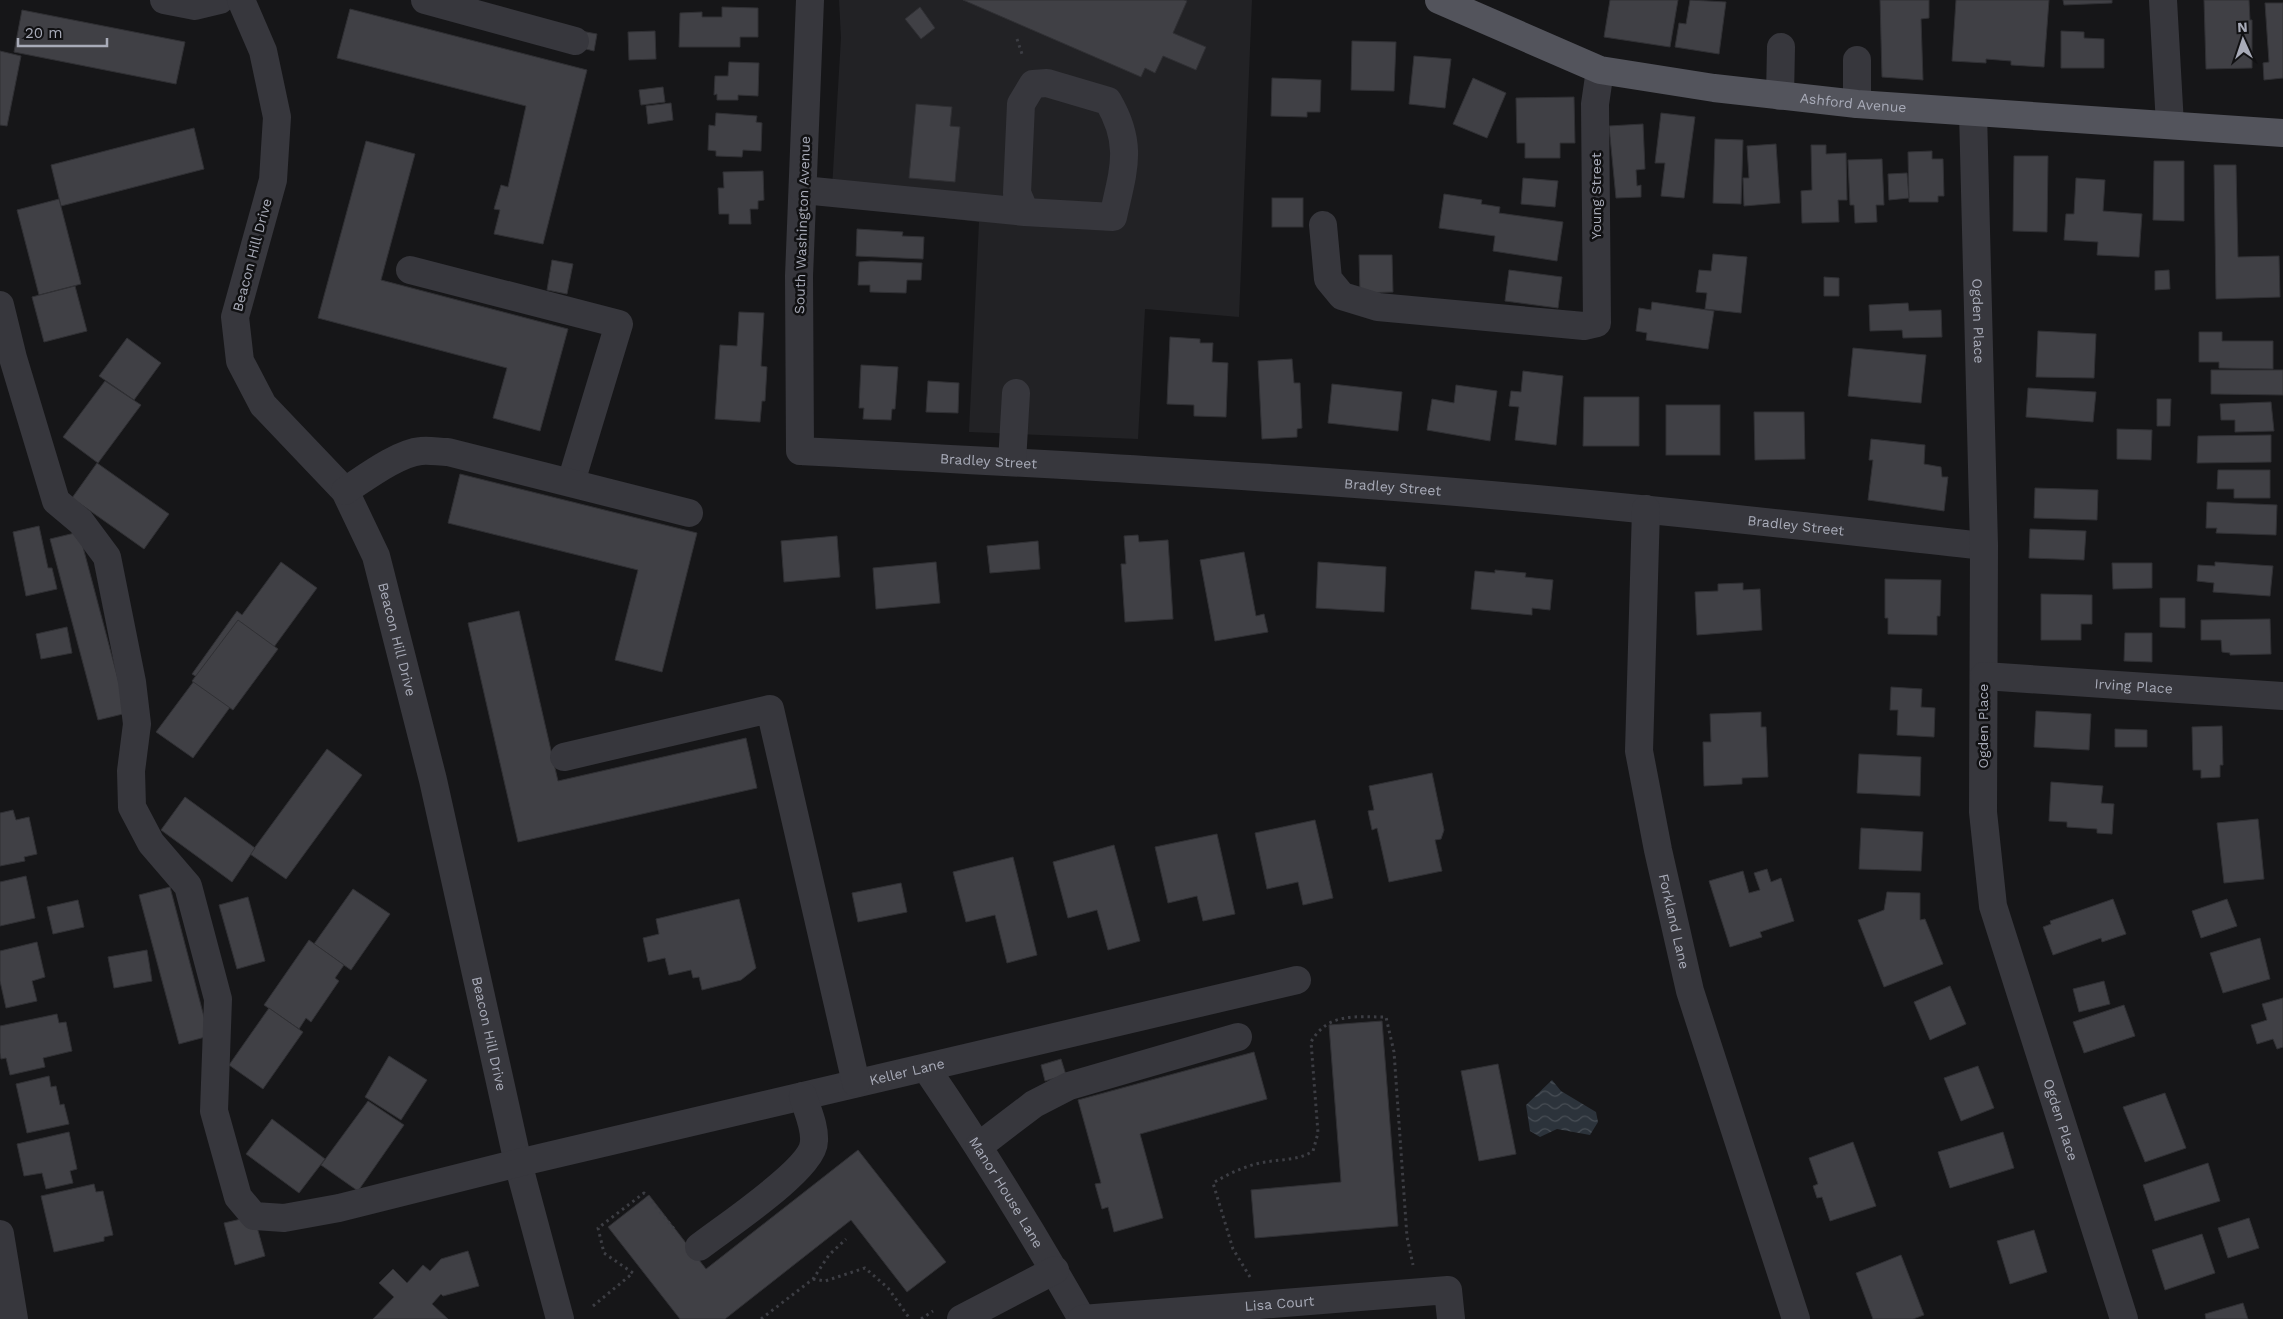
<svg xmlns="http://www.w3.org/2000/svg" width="2283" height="1319" viewBox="0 0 2283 1319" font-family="'Work Sans',sans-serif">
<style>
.built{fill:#222225}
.water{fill:url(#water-waves)}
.building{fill:#404045;stroke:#303034}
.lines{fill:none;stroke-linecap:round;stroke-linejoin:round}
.path{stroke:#3d3e44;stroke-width:3;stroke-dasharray:2.5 4;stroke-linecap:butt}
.minor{stroke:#37373d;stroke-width:28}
.major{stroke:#53545c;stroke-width:28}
.labels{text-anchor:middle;stroke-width:5;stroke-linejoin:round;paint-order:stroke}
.street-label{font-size:14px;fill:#a8abb8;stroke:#111113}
</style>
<defs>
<pattern id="water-waves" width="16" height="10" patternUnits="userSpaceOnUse" patternTransform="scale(1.25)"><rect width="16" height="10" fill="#2c333b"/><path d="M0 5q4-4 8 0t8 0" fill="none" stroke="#484e55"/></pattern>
</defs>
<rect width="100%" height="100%" fill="#161618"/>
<!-- built -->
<polygon class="built" points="839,0 1252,0 1239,317 1145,309 1138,439 969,432 979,222 831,205 841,38"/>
<!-- water -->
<polygon class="water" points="1552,1080 1561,1091 1596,1112 1598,1122 1590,1135 1557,1129 1540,1137 1530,1131 1526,1105"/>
<!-- building -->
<g class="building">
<polygon points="963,0 1184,0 1187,1 1173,33 1206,47 1196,70 1163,56 1155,73 1145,68 1141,77"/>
<polygon points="1610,0 1678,0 1670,47 1604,37"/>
<polygon points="1690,0 1726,2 1719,54 1675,47 1679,23 1686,24"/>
<polygon points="1880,0 1929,0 1929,18 1921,19 1923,80 1882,77"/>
<polygon points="1956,0 2049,0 2044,67 2011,65 2011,61 1986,59 1986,63 1952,61"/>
<polygon points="2063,0 2112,0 2112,3 2064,5"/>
<polygon points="2204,0 2249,0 2250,20 2252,20 2252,68 2206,69"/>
<polygon points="2265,3 2283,3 2283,78 2264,80 2263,63 2269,62"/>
<polygon points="722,7 758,8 758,37 740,37 740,47 679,47 680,13 702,12 702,17 722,17"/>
<polygon points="920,7 935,28 921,39 905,19"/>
<polygon points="350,9 587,70 543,244 494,234 500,210 494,209 501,185 508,187 526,106 337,58"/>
<polygon points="22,10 185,42 176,84 14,52"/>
<polygon points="581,31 597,34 594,51 578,47"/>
<polygon points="655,31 656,59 629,60 628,32"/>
<polygon points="2061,31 2084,32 2084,38 2104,39 2104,68 2061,68"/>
<polygon points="1352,41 1396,42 1394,91 1351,90"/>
<polygon points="0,51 21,56 7,126 0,125"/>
<polygon points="1414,56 1451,59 1445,108 1409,104"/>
<polygon points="729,62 759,63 758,96 738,95 738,100 717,100 717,94 714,95 715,76 728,76"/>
<polygon points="1272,78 1321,80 1320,112 1307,112 1307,117 1271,116"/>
<polygon points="1473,78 1506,93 1487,138 1453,124"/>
<polygon points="663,87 665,102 641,105 639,90"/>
<polygon points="1574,97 1575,143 1560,143 1560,158 1525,158 1525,143 1517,143 1516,98"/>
<polygon points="671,103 673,120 648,124 646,106"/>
<polygon points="916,104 952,107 950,126 960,127 955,182 909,178"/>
<polygon points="716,113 757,116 756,122 762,123 761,151 743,150 742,157 716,156 716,151 708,150 709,125 715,126"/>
<polygon points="1661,113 1695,117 1684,198 1661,196 1665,163 1655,163"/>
<polygon points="1643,124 1645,169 1636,170 1637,186 1641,185 1641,197 1616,198 1609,126"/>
<polygon points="194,128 204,169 61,206 51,165"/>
<polygon points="1715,139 1743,140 1741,204 1713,203"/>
<polygon points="366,141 415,154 381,280 568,329 540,431 493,418 507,368 318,318"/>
<polygon points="1776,144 1780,203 1744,206 1743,178 1749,178 1747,146"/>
<polygon points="1811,145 1826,145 1826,154 1846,153 1847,200 1838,200 1839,222 1802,223 1801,191 1812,190"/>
<polygon points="1932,151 1932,159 1943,159 1944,196 1938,196 1938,202 1909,202 1908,152"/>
<polygon points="2014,156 2048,156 2047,232 2013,231"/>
<polygon points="1882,159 1884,205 1876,205 1877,222 1855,223 1854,205 1850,205 1848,160"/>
<polygon points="2154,161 2184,161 2184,221 2153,220"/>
<polygon points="2214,165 2236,165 2238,257 2279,256 2280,297 2216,299"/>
<polygon points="763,171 764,200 758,201 758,209 750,209 751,224 729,224 729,214 719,214 718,188 724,188 723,172"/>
<polygon points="1907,173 1909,198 1889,200 1888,174"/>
<polygon points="1523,178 1558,181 1555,207 1521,204"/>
<polygon points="2076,178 2105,180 2103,211 2142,214 2139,257 2097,255 2098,242 2064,240 2066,214 2074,214"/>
<polygon points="1444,194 1482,200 1481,204 1500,207 1499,213 1563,222 1557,261 1493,251 1495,236 1439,228"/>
<rect x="1272" y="198" width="31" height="29"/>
<polygon points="59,199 81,284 39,295 17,210"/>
<polygon points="857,229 903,232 902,236 924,237 923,259 856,256"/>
<polygon points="1713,254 1747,257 1741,313 1705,309 1707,293 1696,292 1699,270 1711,271"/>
<polygon points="1359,255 1392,255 1393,292 1360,293"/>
<polygon points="552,260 573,264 567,294 547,290"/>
<polygon points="871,261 922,263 921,280 907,280 906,293 870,292 870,285 858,285 859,262"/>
<polygon points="1509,270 1562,277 1558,308 1505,301"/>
<polygon points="2169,270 2170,289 2155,290 2155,271"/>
<polygon points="1824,277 1839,278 1839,296 1824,296"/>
<polygon points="75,286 87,331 44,342 32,297"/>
<polygon points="1652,302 1714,311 1708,349 1646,340 1647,333 1636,331 1639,308 1651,310"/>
<polygon points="1908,303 1909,311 1941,310 1942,337 1903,338 1902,330 1870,331 1869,305"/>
<polygon points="739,312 764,313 761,366 767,367 765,401 762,401 760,422 715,419 720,345 737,346"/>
<polygon points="2038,331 2096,334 2094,378 2036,377"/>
<polygon points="2199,332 2222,332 2222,341 2273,341 2273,369 2219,368 2219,362 2199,362"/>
<polygon points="1170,337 1200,339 1200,343 1213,343 1212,362 1228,363 1226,417 1194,416 1194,405 1167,404"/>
<polygon points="127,338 161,363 134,400 99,376"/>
<polygon points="1853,348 1926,355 1921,403 1848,396"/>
<polygon points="1292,359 1294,383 1300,383 1302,428 1297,429 1297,437 1262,439 1258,361"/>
<polygon points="861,365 898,367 895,409 892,409 891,420 863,419 864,408 859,408"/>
<polygon points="2211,370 2283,370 2283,395 2211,394"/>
<polygon points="1523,371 1563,376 1556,445 1515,440 1519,407 1509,406 1511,391 1521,392"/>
<polygon points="105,381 141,405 98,463 63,437"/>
<polygon points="928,381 959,383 958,413 926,412"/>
<polygon points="1332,384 1402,392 1398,431 1328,423"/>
<polygon points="1456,385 1497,391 1490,441 1427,430 1432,399 1454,403"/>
<polygon points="2028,388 2096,392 2093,422 2026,417"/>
<polygon points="1584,397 1639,397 1639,446 1583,446"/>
<polygon points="2157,399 2171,399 2170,426 2157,426"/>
<polygon points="2271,402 2274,431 2235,432 2235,420 2221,420 2220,404"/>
<rect x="1666" y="405" width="54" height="50"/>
<polygon points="1754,412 1804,412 1805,459 1755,460"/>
<polygon points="2117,429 2152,430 2151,460 2117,459"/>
<polygon points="2271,435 2271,462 2197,463 2198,436"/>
<polygon points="1871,439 1925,445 1924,464 1941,467 1942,477 1948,477 1944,511 1868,500 1873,460 1869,460"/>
<polygon points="97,463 169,514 144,549 72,498"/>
<polygon points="2218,470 2270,470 2270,498 2234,498 2234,489 2217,489"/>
<polygon points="460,474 697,533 662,672 615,660 638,570 448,523"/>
<polygon points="2035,488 2098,490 2097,520 2034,518"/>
<polygon points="2207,502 2277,505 2276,535 2216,533 2217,528 2206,528"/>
<polygon points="39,526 48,568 52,568 57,589 26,596 13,532"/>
<polygon points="2030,529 2086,531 2084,560 2029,558"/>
<polygon points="79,532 127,713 98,720 50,539"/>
<polygon points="1138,535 1139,542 1168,540 1173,619 1125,622 1121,564 1126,564 1124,536"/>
<polygon points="837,536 840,577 784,582 781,541"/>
<polygon points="1038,541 1040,569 990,573 987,546"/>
<polygon points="1244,552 1256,616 1264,614 1268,632 1215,641 1200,560"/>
<polygon points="281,562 317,588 193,758 156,732 197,677 192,674 237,611 242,615"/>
<polygon points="936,562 940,603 876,609 873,568"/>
<polygon points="1318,562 1386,567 1384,612 1316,608"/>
<polygon points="2215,562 2273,566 2270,596 2213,592 2214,583 2197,581 2198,565 2215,566"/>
<polygon points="2112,563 2152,563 2152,588 2113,589"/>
<polygon points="1495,570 1526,573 1525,577 1553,580 1550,610 1532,608 1532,615 1471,609 1475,571 1495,573"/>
<polygon points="1885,579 1941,580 1940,616 1937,616 1937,635 1888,634 1888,618 1885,618"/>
<polygon points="1743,583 1743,590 1760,589 1762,630 1697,635 1695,592 1718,591 1718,584"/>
<polygon points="2041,594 2092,595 2092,624 2081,624 2081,640 2041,640"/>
<polygon points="2160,598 2185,598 2185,628 2160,627"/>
<polygon points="519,611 558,781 746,738 757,788 518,842 468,623"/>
<polygon points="2270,619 2271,654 2230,655 2230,653 2222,652 2221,640 2201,640 2201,620"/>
<polygon points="238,620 278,649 233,710 192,681"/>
<polygon points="67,627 72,653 41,659 36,634"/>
<polygon points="2125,633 2152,633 2152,662 2124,661"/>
<polygon points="1891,687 1922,689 1921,707 1935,708 1934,737 1897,735 1898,710 1890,710"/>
<polygon points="2036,711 2091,714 2089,750 2034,747"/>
<polygon points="1761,712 1761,727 1766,727 1768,777 1742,778 1742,784 1704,786 1703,742 1711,742 1710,714"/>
<polygon points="2222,726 2223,765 2220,765 2220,777 2201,778 2201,770 2193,770 2192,727"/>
<polygon points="2115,729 2147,730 2147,747 2115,747"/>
<polygon points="327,749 362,775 286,879 250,854"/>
<polygon points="1859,754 1921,757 1920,796 1857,793"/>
<polygon points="1432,773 1444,830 1441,839 1435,840 1442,871 1389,882 1377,828 1372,830 1368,811 1374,810 1369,786"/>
<polygon points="2051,782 2103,786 2101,803 2114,804 2112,834 2097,833 2097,829 2067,827 2067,822 2049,821"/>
<polygon points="185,797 255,848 232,882 161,830"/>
<polygon points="13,810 16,820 29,817 37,854 24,857 25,861 0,866 0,813"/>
<polygon points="2258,819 2264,879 2224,883 2217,823"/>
<polygon points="1315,820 1333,898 1303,905 1298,882 1267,889 1255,833"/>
<polygon points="1861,828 1923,832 1921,871 1859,869"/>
<polygon points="1217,834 1235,914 1203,921 1197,896 1168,903 1155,847"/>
<polygon points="1114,845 1140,941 1108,950 1097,910 1068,918 1053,862"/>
<polygon points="1013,857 1037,955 1007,963 995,915 966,922 953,872"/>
<polygon points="1767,869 1771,882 1781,878 1794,921 1760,932 1762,937 1730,947 1709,881 1743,871 1749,893 1760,890 1754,873"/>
<polygon points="26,876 35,918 0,926 0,882"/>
<polygon points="901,883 907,912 858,922 852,893"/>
<polygon points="170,887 209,1036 179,1044 139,895"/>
<polygon points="353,889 390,914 351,970 314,944"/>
<polygon points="1887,892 1920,893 1920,920 1925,919 1943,964 1884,987 1858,920 1884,910"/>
<polygon points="248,897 265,961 237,969 219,905"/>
<polygon points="739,899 756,968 741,980 702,990 699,977 693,978 691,970 669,975 665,958 648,962 643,938 659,934 656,919"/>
<polygon points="2113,899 2126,934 2102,942 2101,938 2053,955 2043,927 2051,924 2050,921"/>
<polygon points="2227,899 2237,926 2201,938 2192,911"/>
<polygon points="78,900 84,927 53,934 47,907"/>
<polygon points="2260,938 2270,979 2223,993 2210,953"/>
<polygon points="309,940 344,965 335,978 339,981 311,1022 306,1018 299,1029 264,1005"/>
<polygon points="37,942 45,977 32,981 37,1001 6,1008 0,981 0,951"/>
<polygon points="147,950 152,981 114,988 108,957"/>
<polygon points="2104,981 2110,1004 2079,1012 2073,989"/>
<polygon points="1950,986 1966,1024 1930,1040 1914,1002"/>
<polygon points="2283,998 2283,1047 2277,1049 2273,1039 2257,1044 2251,1025 2267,1020 2262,1004"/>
<polygon points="2124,1005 2135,1036 2084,1053 2073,1022"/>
<polygon points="269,1008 303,1032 263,1089 229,1065"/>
<polygon points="57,1014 59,1023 66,1022 72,1051 43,1058 45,1067 10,1075 6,1058 1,1059 0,1053 0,1026"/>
<polygon points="1382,1021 1398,1226 1255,1238 1251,1190 1341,1182 1329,1025"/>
<polygon points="1254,1052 1267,1099 1140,1134 1163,1218 1114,1232 1108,1207 1102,1209 1095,1184 1101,1183 1078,1100"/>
<polygon points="389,1056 427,1080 401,1120 365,1097"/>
<polygon points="1061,1059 1066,1075 1045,1081 1041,1065"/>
<polygon points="1498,1064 1516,1154 1479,1161 1461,1071"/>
<polygon points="1978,1066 1994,1108 1961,1121 1944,1078"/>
<polygon points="49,1076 51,1087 56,1086 60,1105 64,1104 69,1124 27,1133 16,1084"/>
<polygon points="2165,1093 2186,1148 2145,1162 2123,1107"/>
<polygon points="368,1101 404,1125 358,1191 321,1165"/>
<polygon points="272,1119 325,1159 299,1193 246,1154"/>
<polygon points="69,1132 77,1169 70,1171 73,1183 46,1189 42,1173 24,1176 17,1144"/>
<polygon points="2003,1132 2014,1168 1950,1188 1938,1152"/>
<polygon points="1853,1142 1876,1206 1830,1221 1822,1197 1817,1198 1813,1186 1818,1184 1809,1158"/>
<polygon points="858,1150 946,1262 907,1292 851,1220 725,1319 680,1319 608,1227 649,1195 706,1269"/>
<polygon points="2208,1163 2220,1201 2155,1221 2143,1185"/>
<polygon points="94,1184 96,1192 103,1191 113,1235 104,1237 104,1241 54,1252 41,1196"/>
<polygon points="254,1216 265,1256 235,1265 224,1223"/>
<polygon points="2249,1218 2259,1248 2228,1258 2218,1228"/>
<polygon points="2034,1230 2047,1272 2010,1284 1997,1241"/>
<polygon points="2202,1234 2215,1273 2165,1290 2152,1250"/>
<polygon points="468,1251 479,1286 443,1296 441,1294 432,1304 448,1319 373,1319 394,1297 379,1283 393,1269 407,1283 423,1265 430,1271 441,1259"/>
<polygon points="1901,1255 1924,1315 1913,1319 1873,1319 1856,1273"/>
<polygon points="2243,1303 2248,1319 2206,1319 2205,1314"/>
</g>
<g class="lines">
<!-- path -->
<g class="path">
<polyline points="1017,39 1023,57"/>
<path d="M1250,1277L1233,1249L1213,1183C1228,1174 1243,1167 1260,1163C1278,1159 1298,1161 1313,1151L1318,1133L1311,1042C1328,1012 1356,1017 1386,1017L1394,1052L1407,1237L1413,1265"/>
<polyline points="813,1279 825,1281 865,1268 888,1288 910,1319"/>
<polyline points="593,1306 633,1273 604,1253 598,1228 644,1193 675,1230"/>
<polyline points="761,1319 813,1279 829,1255 846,1239"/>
<polyline points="921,1319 933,1311"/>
</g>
<!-- minor -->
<g class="minor">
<polyline points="164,0 195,6 220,0"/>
<path id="s1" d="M241,0L263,51L277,117L273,180L235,317L240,361L263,405L345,491L376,556L433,780L518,1163L560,1319"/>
<polyline points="425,0 575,41"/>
<path id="s2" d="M810,0L799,276L800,451C1030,463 1261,475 1491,495C1656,509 1820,528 1984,546"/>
<polyline points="2163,0 2170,125"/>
<polyline points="1857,60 1857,104"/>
<polyline points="1780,96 1781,47"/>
<path id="s3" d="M1973,112L1984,546L1983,812L1993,906L2124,1319"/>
<path d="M803,190L1025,212L1113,217C1123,171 1134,145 1108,101L1047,83L1033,84L1021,104L1017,193L1025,212"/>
<polyline points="1323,225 1328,279 1342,296 1378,307 1584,326 1597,323 1595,104 1600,70"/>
<polyline points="410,270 619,324 571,482"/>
<path id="s4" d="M0,305L13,358L56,501L81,522L107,557L132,682L137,724L131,771L132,807L151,843L188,886L218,999L214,1111L238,1197L254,1216L284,1218L339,1208L518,1163L1297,980"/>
<polyline points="1012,462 1016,393"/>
<path d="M345,491C365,478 398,453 421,451C430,450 439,452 448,452L689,513"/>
<path id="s5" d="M1646,509L1639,751L1658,850L1690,991L1796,1319"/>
<path id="s6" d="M1984,676L2283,696"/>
<polyline points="564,757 770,709 856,1083"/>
<path id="s7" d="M926,1068C982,1150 1033,1233 1082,1319"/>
<polyline points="979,1146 1034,1104 1069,1086 1238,1037"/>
<polyline points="0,1234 14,1319"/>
<path d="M699,1247C723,1228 814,1169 814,1141C815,1126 807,1110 803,1096"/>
<polyline points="961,1319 1055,1270"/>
<path id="s8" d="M1082,1319L1448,1290L1451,1319"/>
</g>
<!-- major -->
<path class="major" id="s9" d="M1439,0L1600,70L1714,88L1857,104L2283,133"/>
</g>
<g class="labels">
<!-- street labels -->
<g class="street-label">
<text dy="5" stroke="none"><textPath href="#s9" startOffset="431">Ashford Avenue</textPath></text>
<text transform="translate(1596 196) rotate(-90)" y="5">Young Street</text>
<text transform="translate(802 225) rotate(-88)" y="5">South Washington Avenue</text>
<text transform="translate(252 255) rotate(-75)" y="5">Beacon Hill Drive</text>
<text dy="5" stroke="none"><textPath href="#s3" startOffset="209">Ogden Place</textPath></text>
<text dy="5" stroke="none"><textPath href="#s2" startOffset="640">Bradley Street</textPath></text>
<text dy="5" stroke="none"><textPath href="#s2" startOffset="1045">Bradley Street</textPath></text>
<text dy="5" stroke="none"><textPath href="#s2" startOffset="1450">Bradley Street</textPath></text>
<text dy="5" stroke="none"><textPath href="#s1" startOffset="699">Beacon Hill Drive</textPath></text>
<text dy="5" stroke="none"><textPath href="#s6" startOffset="150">Irving Place</textPath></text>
<text transform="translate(1983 726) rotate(-90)" y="5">Ogden Place</text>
<text dy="5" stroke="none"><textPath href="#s5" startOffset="416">Forkland Lane</textPath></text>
<text dy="5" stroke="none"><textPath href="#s1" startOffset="1104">Beacon Hill Drive</textPath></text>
<text dy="5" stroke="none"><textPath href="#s4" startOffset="1644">Keller Lane</textPath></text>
<text dy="5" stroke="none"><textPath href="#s3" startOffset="1019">Ogden Place</textPath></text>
<text dy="5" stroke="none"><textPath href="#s7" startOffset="148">Manor House Lane</textPath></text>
<text dy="5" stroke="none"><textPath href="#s8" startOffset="198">Lisa Court</textPath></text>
</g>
</g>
<!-- north arrow -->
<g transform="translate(2243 40) rotate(357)" stroke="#111113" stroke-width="4" paint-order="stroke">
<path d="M0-4L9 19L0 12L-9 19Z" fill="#a8abb8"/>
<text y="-8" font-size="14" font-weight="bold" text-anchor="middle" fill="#a8abb8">N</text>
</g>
<!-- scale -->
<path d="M18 38v8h89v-8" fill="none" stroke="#a8abb8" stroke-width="2.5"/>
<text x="25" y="38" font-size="15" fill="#a8abb8" stroke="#111113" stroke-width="4" paint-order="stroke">20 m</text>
</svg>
